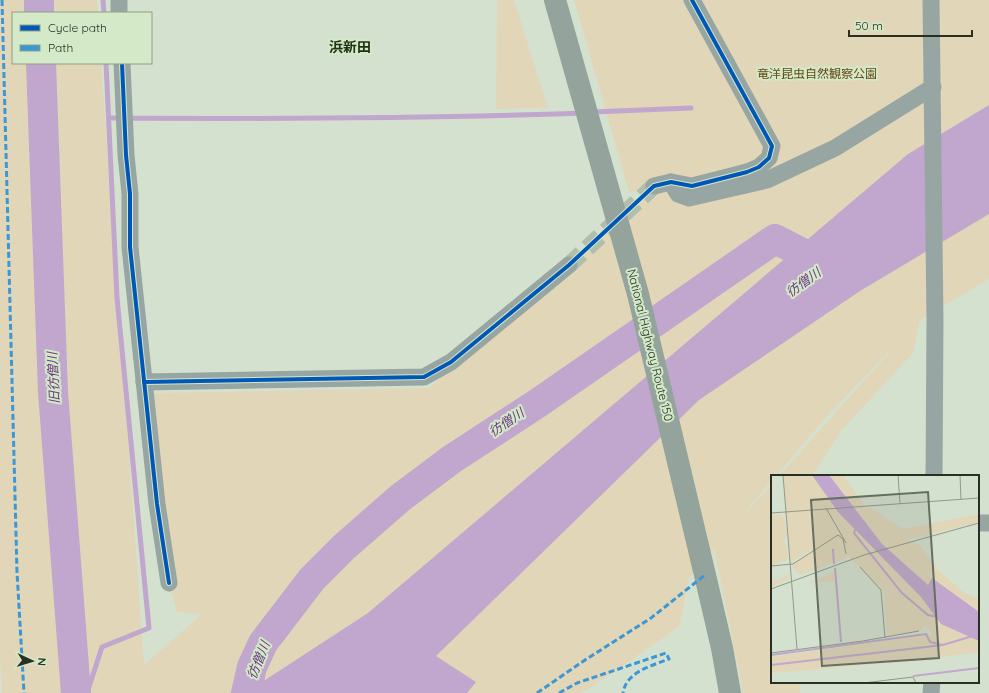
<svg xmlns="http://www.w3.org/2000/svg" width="989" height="693" viewBox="0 0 989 693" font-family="Quicksand,'Noto Sans JP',sans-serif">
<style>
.green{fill:#e1d6b8}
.water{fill:#c1a7cd}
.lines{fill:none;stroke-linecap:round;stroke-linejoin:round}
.stream{stroke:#c1a7cd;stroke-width:5}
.river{stroke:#c1a7cd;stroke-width:30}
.minor-tunnel{stroke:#b2bead;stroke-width:17;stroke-dasharray:17 8;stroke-linecap:butt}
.minor{stroke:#98a6a3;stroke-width:17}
.highway{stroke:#94a39c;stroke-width:22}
.quiet{stroke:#3c97d6;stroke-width:3;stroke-dasharray:6 3;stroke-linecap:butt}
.cycleway-casing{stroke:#d3e9c7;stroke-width:6}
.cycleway{stroke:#0057b8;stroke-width:4}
.labels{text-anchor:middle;stroke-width:4;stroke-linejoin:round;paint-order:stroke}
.park-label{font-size:12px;fill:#694917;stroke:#d3e9c7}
.street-label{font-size:12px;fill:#283024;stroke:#d3e9c7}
.water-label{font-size:13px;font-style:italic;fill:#6d3883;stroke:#d3e9c7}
.quarter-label{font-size:14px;font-weight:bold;fill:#213217;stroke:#d3e9c7}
.inset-river{fill:none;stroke:#c1a7cd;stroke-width:2}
.inset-road{fill:none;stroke:#909a8b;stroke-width:1}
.view{fill:#656e60;fill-opacity:0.15;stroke:#656e60;stroke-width:2}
.inset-edge{fill:none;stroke:#283024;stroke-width:2}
</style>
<rect width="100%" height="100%" fill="#d5e1cf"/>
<!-- green -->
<g class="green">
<polygon points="0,0 97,0 98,13 13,13 13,63 101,63 144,665 202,614 177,612 169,583 153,393 429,388 649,191 629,192 574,0 989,0 989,279 920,320 913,353 841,431 812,476 779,476 906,334 828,415 776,476 772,476 772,480 731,529 772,484 772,682 799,682 800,693 743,693 714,548 689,578 679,627 593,686 580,693 2,693 0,658"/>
<polygon points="497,0 514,0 548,108 496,109"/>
</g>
<!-- water -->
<polygon class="water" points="989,105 989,214 860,291 699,400 436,656 476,682 467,693 245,693 368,613 908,154"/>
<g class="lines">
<!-- stream -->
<g class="stream">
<polyline points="103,0 104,13"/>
<polyline points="592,112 691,108"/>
<path d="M109,118C266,119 424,119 582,113"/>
<polyline points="87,693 102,647 149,628 117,298 106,63"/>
</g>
<!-- river -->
<g class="river">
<polyline points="39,0 39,13"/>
<polyline points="41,63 53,392 76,693"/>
<polyline points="246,693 252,667 263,643 312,579 344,547 400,498 452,459 538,403 775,239 826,265"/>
</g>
<!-- minor-tunnel -->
<polyline class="minor-tunnel" points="569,265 654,186"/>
<!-- minor -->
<g class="minor">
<polyline points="119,0 119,13"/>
<polyline points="931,0 935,320 934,476"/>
<polyline points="122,63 126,155 130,194 130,247 157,504 169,583"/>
<polyline points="671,182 678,194 689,198 767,180 835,148 933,87"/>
<polyline points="654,186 671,182 692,186 747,172 759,167 769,158 772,146 692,0"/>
<polyline points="144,382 424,377 451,362 569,265"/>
<polyline points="978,523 989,523"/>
<polyline points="931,693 932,682"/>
</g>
<!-- highway -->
<polyline class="highway" points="555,0 638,294 705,575 722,648 730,693"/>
<!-- quiet -->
<g class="quiet">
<polyline points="2,0 17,572 24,693"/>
<polyline points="537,693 585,660 651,618 705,575"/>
<path d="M559,693L577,683L666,653L669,659C651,666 626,672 623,693"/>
</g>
<defs>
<g id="cycleway">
<polyline points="122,63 126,155 130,194 130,247 157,504 169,583"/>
<polyline points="144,382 424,377 451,362 569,265 654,186 671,182 692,186 747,172 759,167 769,158 772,146 692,0"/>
</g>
</defs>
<!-- cycleway casing -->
<use href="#cycleway" class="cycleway-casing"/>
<!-- cycleway -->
<use href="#cycleway" class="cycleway"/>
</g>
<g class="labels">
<!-- park labels -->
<g class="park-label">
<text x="817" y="78">竜洋昆虫自然観察公園</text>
</g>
<!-- street labels -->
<g class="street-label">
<text transform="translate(650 345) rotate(76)" y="4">National Highway Route 150</text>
</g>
<!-- water labels -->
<g class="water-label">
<text transform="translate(803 282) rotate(-36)" y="5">彷僧川</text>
<text transform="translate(53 378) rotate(-93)" y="5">旧彷僧川</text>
<text transform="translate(506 422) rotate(-34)" y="5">彷僧川</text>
<text transform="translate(258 660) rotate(-68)" y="5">彷僧川</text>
</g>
<!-- quarter labels -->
<g class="quarter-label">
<text x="350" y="52">浜新田</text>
</g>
</g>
<!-- overview -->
<g transform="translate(771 475)">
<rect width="208" height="208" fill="#d5e1cf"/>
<path d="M12,0H72L95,33H100L132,54L208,39V47L136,65L149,70L168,96L194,118L208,124V177L141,186L0,198V182L162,159L153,150L152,154L148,156L116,161L112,115L76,80V83L29,100L24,96L20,89L68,60L19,87ZM10,39L13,45L16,60L13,65L17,81L15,86L0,90V41ZM18,96V104L0,112V107L15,101ZM63,98L64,106L37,108Z" fill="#e1d6b8"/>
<path d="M41,0H58L111,69L157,110L161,103L208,137V166L170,149L150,122L67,37Z" fill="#c1a7cd"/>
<path class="inset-river" d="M86,49L83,58L131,118L157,140L172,143M62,74L63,89M64,93L70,167M0,180L155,159L159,167L172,170M0,190L172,170L208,159M142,201L208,193"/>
<path class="inset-road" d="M12,0L26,174M127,0L129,28M189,0L190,25M55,33L75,68M0,38L208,23M0,91L22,89L67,60L72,64L75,79M89,92L110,115L114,163M0,114L93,80L208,48M0,178L92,166L148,156M92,208L142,202L145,208"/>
<path class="view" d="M157,17L168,183L51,191L40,25Z"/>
<rect width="208" height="208" class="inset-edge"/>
</g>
<!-- legend -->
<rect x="12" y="12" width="140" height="52" fill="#d3e9c7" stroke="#8f9f86"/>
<rect x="20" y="25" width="20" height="6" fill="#0057b8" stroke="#8f9f86"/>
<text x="48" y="32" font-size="12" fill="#283024">Cycle path</text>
<rect x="20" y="45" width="20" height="6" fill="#3c97d6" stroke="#8f9f86"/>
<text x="48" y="52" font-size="12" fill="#283024">Path</text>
<!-- north arrow -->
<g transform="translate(32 661) rotate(94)" stroke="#d3e9c7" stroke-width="3" paint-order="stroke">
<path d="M0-3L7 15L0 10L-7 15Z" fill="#283024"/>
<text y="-6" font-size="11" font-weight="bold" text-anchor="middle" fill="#283024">N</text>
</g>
<!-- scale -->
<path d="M849 30v6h123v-6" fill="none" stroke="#283024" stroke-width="2"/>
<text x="855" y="30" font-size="12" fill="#283024" stroke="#d3e9c7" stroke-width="3" paint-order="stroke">50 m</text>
</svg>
